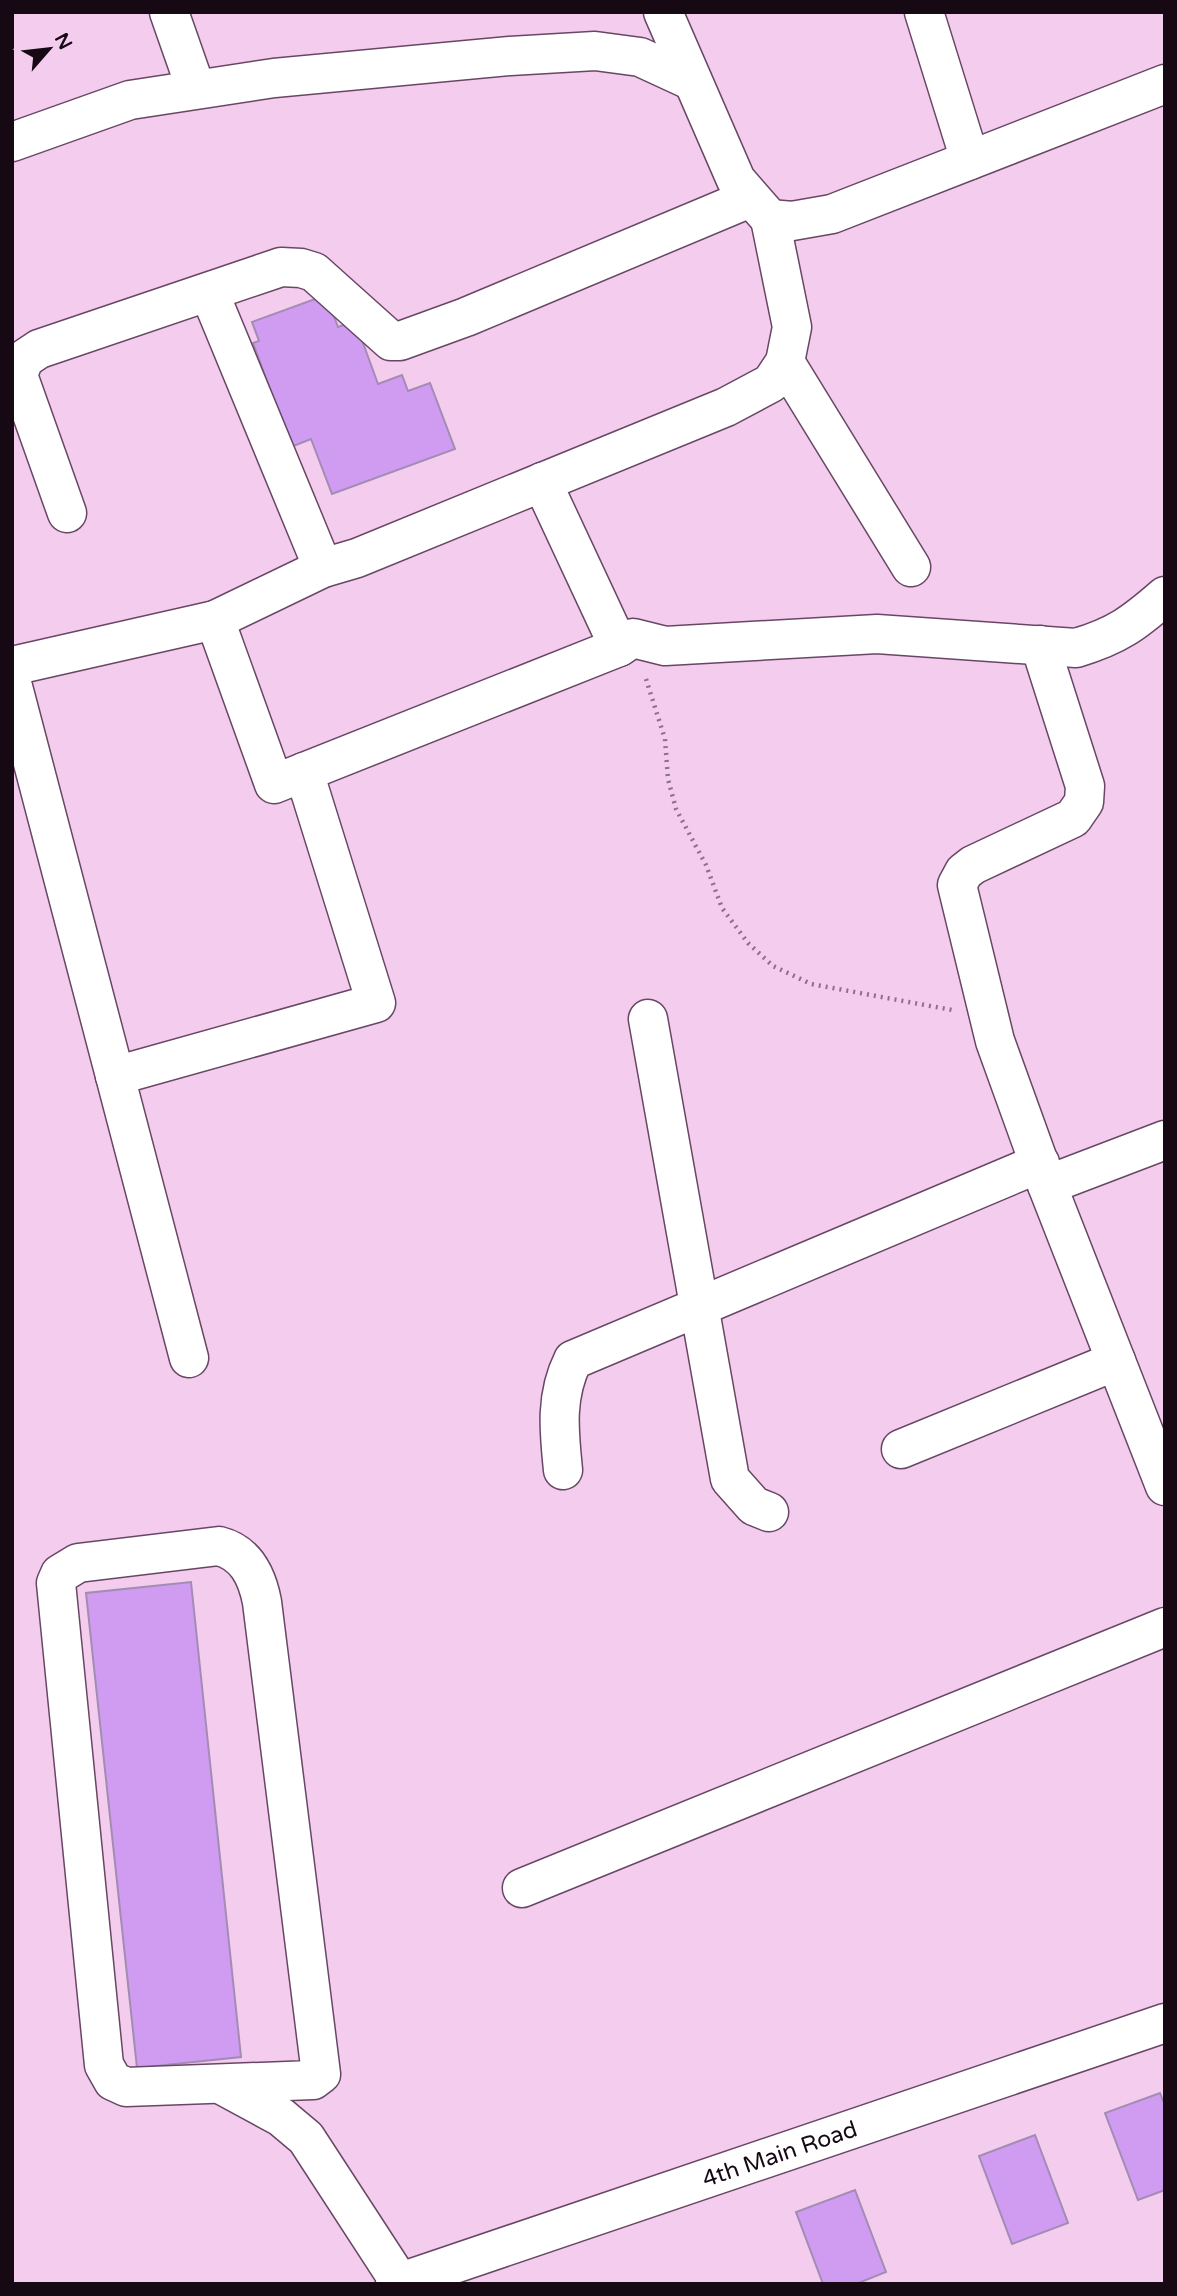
<svg xmlns="http://www.w3.org/2000/svg" width="1177" height="2296" viewBox="0 0 1177 2296" font-family="'Varela Round',sans-serif">
<style>
.building{fill:#cf9cf2;stroke:#a28cb3;stroke-width:2}
.lines{fill:none;stroke-linecap:round;stroke-linejoin:round}
.minor-casing{stroke:#684764;stroke-width:41}
.path{stroke:#8d7189;stroke-width:4.5;stroke-dasharray:2 5;stroke-linecap:butt}
.minor{stroke:#fff;stroke-width:38}
.labels{text-anchor:middle;stroke-width:5;stroke-linejoin:round;paint-order:stroke}
.street-label{font-size:23px;fill:#160914;stroke:#f4ccee}
</style>
<rect width="100%" height="100%" fill="#f4ccee"/>
<!-- building -->
<g class="building">
<polygon points="326,295 338,327 355,321 378,384 402,375 408,391 430,383 455,449 332,494 311,439 291,447 253,343 259,341 252,322"/>
<polygon points="191,1582 241,2057 137,2068 86,1593"/>
<polygon points="1160,2093 1165,2106 1165,2190 1138,2200 1105,2113"/>
<polygon points="1035,2135 1068,2223 1012,2244 979,2156"/>
<polygon points="855,2190 886,2272 856,2284 823,2284 796,2212"/>
</g>
<g class="lines">
<defs>
<g id="minor">
<polyline points="169,12 196,89"/>
<polyline points="663,12 736,180 770,219 792,221 832,214 1165,84"/>
<polyline points="924,12 970,160"/>
<polyline points="12,142 130,100 274,78 510,56 595,51 640,57 692,81"/>
<polyline points="209,292 323,568"/>
<polyline points="785,362 911,567"/>
<path d="M542,482L619,647L633,638L665,646L877,634L1076,648C1117,636 1134,623 1165,596"/>
<polyline points="67,513 18,375 24,359 39,349 281,267 301,268 314,272 391,341 400,341 466,317 750,198"/>
<polyline points="215,620 274,784 619,647"/>
<polyline points="1040,645 1085,786 1084,802 1073,818 973,865 964,872 957,885 995,1041 1047,1185 1165,1486"/>
<polyline points="12,666 215,620 323,568 357,558 726,407 771,383 785,362 792,327 770,219"/>
<polyline points="12,683 189,1358"/>
<polyline points="648,1019 730,1479 754,1506 769,1512"/>
<polyline points="115,1076 376,1003 304,772"/>
<polyline points="1047,1185 1165,1140"/>
<polyline points="901,1449 1116,1361"/>
<path d="M563,1470C559,1431 555,1396 573,1360L1040,1163"/>
<path d="M219,1546C246,1553 257,1576 262,1602L321,2074L313,2080L126,2087L113,2081L104,2065L56,1583L60,1574L78,1563Z"/>
<polyline points="522,1888 1165,1627"/>
<polyline points="222,2085 281,2117 306,2138 401,2284"/>
<path id="s1" d="M395,2284L1165,2023"/>
</g>
</defs>
<!-- minor casing -->
<use href="#minor" class="minor-casing"/>
<!-- path -->
<polyline class="path" points="646,679 665,739 668,779 676,809 706,865 722,908 748,943 773,966 811,984 952,1010"/>
<!-- minor -->
<use href="#minor" class="minor"/>
</g>
<g class="labels">
<!-- street labels -->
<g class="street-label">
<text dy="8" stroke="none"><textPath href="#s1" startOffset="406">4th Main Road</textPath></text>
</g>
</g>
<!-- border -->
<rect width="1177" height="2296" fill="none" stroke="#160914" stroke-width="28"/>
<!-- north arrow -->
<g transform="translate(49 49) rotate(62)" stroke="#f4ccee" stroke-width="5" paint-order="stroke">
<path d="M0-5L12 26L0 18L-12 26Z" fill="#160914"/>
<text y="-10" font-size="19" font-weight="bold" text-anchor="middle" fill="#160914">N</text>
</g>
</svg>
